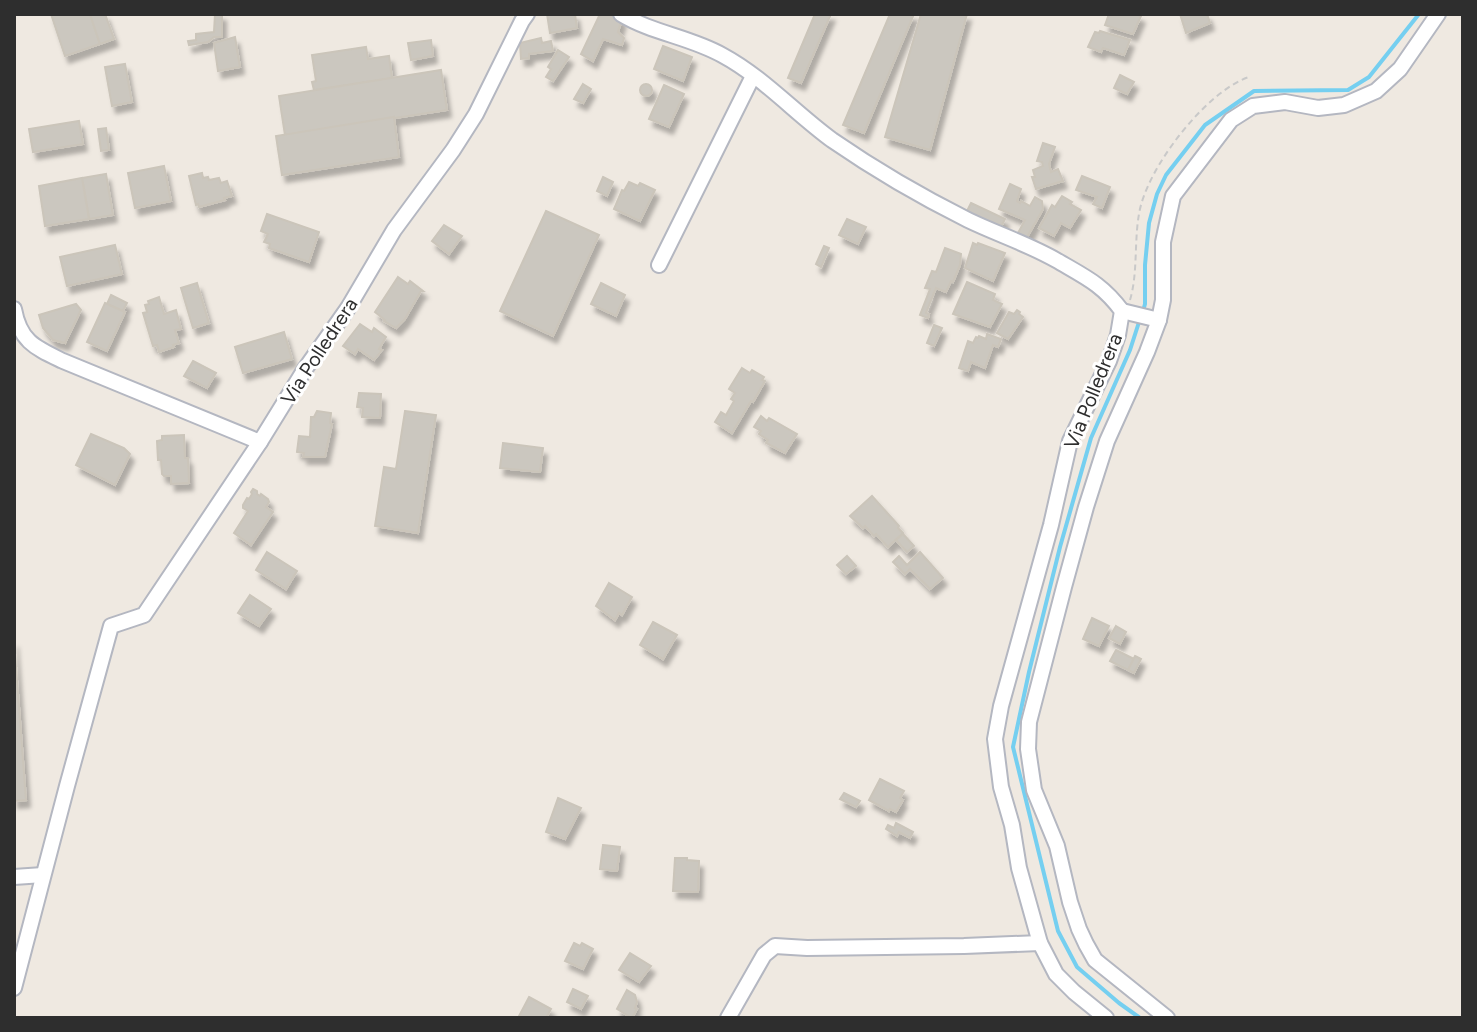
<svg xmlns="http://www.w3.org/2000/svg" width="1477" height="1032" viewBox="0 0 1477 1032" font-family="Figtree,sans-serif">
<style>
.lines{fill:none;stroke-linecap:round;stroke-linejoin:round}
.stream{stroke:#75cff0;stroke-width:4}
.building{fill:#cbc7bf;stroke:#cbc5ba;stroke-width:2;filter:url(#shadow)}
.minor-casing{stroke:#b4b7c1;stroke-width:18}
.path{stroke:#c9c9c9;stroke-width:2;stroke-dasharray:6 4;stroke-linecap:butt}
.minor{stroke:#fff;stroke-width:14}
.labels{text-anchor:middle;stroke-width:6;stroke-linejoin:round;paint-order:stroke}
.street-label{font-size:20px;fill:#2e2e2e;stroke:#fff}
</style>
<defs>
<filter id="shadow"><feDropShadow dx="4" dy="7" stdDeviation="2" flood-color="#0004"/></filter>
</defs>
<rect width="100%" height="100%" fill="#efe9e1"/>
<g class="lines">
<!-- stream -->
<g class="stream">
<polyline points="1143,311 1145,304 1145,265 1149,223 1157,194 1166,175 1205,125 1254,91 1348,90 1369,77 1419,14"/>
<polyline points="1140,1018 1119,1003 1077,967 1058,931 1013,747 1029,672 1060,547 1091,438 1130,350 1140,319"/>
</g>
</g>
<!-- building -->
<g class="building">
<polygon points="51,14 90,14 100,44 65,56"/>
<polygon points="90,14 105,14 114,39 100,44"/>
<polygon points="215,14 222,14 222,37 214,37 208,42 189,45 188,41 196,40 196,34 214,32"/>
<polygon points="547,14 575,14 577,28 550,33"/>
<polygon points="600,14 612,14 622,19 618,32 624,38 622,45 603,39 593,61 581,54"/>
<polygon points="815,14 831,14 801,83 788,78"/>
<polygon points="890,14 914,14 864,133 843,125"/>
<polygon points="921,14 967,14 930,150 885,137"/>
<polygon points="1109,14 1136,14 1141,16 1133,34 1105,25"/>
<polygon points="1180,14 1207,14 1210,23 1186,33"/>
<polygon points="1100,31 1130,40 1124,55 1103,48 1101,52 1088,47 1095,32 1099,33"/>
<polygon points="235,37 240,67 218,71 214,43"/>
<polygon points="541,38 542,43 551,41 553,51 529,54 529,58 521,59 520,43"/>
<polygon points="431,40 433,56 411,60 408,43"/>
<polygon points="663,46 692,57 683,81 654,69"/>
<polygon points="366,47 368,59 389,56 392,78 314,90 312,82 316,81 312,55"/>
<polygon points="558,50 569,57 553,81 546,77 551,69 548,67"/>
<polygon points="125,64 132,102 112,106 105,67"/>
<polygon points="441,70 447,110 285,135 279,96"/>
<polygon points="1120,75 1134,82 1127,94 1114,88"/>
<polygon points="583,84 591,89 583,103 574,99"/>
<circle cx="646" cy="90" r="6"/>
<polygon points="664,85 684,94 669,127 649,119"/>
<polygon points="394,117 399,157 282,175 276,136"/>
<polygon points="79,121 83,144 33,152 29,129"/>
<polygon points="106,128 109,150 101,151 98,129"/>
<polygon points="1043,143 1055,147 1049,164 1051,172 1058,169 1063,181 1036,189 1032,177 1035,177 1033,170 1043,166 1042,162 1037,161"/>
<polygon points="164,166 171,201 135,208 128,173"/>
<polygon points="202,173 203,178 208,177 209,180 219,178 221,183 227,181 232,196 224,198 225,200 199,207 198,204 196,205 189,176"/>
<polygon points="106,174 113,215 89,219 82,178"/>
<polygon points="1082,176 1110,187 1102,208 1093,204 1097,197 1076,190"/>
<polygon points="603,177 613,182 607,196 597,191"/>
<polygon points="82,178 89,219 45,226 39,186"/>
<polygon points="629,182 638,186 640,183 655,190 640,221 614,209 622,190 624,191"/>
<polygon points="1010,184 1021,189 1017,201 1020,203 1021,201 1030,206 1035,197 1042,201 1043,209 1026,239 1017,235 1025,220 999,209"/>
<polygon points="1062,196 1072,202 1070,204 1081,210 1070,228 1061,223 1054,236 1039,228 1052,205 1055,207"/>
<polygon points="971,203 1005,219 1000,229 966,213"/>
<polygon points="546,211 599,235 553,336 500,311"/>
<polygon points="267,214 319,232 309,262 269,248 270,244 264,242 268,234 261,231"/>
<polygon points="847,219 866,227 858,244 839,235"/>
<polygon points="444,225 462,236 449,254 432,241"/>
<polygon points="973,243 977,245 978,243 1005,253 993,281 965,268"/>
<polygon points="115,245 122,274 67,286 60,257"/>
<polygon points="824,246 829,248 821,267 816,264"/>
<polygon points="945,248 961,254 960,265 953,282 951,281 946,292 936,288 926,313 929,314 928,318 920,315 930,289 925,288 932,271 936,272"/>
<polygon points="398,277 408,284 410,281 423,291 421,291 405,319 396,328 384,321 385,320 375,312"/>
<polygon points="967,282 995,294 993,300 1002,304 990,327 953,314"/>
<polygon points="197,283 209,323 193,328 181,288"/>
<polygon points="601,283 625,295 616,316 591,304"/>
<polygon points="111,295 127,303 123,311 107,304"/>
<polygon points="159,297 164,314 176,310 181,329 175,330 179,343 173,345 174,347 159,352 157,345 153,346 143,313 147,312 145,305 149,304 148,301"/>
<polygon points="105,303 125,312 107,351 87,342"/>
<polygon points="76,304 81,310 65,343 53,340 43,328 39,315"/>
<polygon points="1017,310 1020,312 1019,314 1023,317 1008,339 997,333 1009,312 1014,314"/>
<polygon points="360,324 372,332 374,328 386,337 379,349 382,350 374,360 358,349 355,354 343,346"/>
<polygon points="934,325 942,328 934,346 927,343"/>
<polygon points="284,332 292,359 243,373 235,347"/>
<polygon points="987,334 1001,339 998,347 993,345 985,368 971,362 968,371 959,368 968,341 973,343 976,337 978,338 979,336 986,339"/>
<polygon points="193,361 216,373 207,388 184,376"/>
<polygon points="742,368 750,373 752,370 764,377 762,380 765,381 753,402 751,401 732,433 715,422 721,412 726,415 734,401 731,399 735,393 729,389"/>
<polygon points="359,393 381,394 380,418 362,417 363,408 357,407"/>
<polygon points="317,411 331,413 330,423 332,424 325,457 303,457 304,453 297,452 299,436 310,437 311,417 314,417"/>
<polygon points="405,411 436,415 418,533 375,526 384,467 396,469"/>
<polygon points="761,416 767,421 769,418 797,434 785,453 766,443 768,440 759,434 761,431 754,427"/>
<polygon points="91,434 124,448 130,454 115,485 76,465"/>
<polygon points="184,435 185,458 188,458 189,483 171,484 171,476 164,476 162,474 161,460 158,460 157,441 162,440 162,436"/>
<polygon points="503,443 543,448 540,472 500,468"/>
<polygon points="253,489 257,491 257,494 260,496 261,494 268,499 269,502 266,507 273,512 251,545 234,533 248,511 243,508 243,505 247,498 249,499 252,494 251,492"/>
<polygon points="872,496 899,526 898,528 903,533 888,547 876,534 874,536 865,526 863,528 850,516"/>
<polygon points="903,534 914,546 907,552 896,540"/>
<polygon points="267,552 297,571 286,589 256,570"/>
<polygon points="920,552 943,578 930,589 910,569 905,574 893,562 899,556 907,565"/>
<polygon points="847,556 856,566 846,574 837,565"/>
<polygon points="609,583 632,597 622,615 619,613 615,620 596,606"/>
<polygon points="250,595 271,609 259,626 238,613"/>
<polygon points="1092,618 1109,626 1099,646 1083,639"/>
<polygon points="653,622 677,635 663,659 640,645"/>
<polygon points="1116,626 1126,632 1120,644 1109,638"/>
<polygon points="14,640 26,800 14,801"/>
<polygon points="1116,650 1134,659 1128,670 1110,661"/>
<polygon points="1135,656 1141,659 1134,673 1128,670"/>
<polygon points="880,779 904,791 900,798 903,800 896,812 890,809 889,811 869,800"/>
<polygon points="844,793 860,801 856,807 840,799"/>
<polygon points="558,798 581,808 565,839 546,832"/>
<polygon points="896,823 913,832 910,838 899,832 897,836 886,829 888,825 894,828"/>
<polygon points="603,845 620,847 617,871 600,869"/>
<polygon points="675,858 687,858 687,860 699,861 698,892 673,891"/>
<polygon points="574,943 580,946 582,943 593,949 583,969 565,961"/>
<polygon points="630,953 651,966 639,982 619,970"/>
<polygon points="573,989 588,996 581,1009 567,1002"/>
<polygon points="627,990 635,995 637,1002 635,1008 637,1009 632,1018 617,1009"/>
<polygon points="529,997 551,1009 546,1018 518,1018"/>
</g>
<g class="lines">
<defs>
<g id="minor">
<path d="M621,14C652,33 690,37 722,55C763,77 795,113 832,140C874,169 922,197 968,220C997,234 1028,244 1056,260C1085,277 1102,284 1122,311L1118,335L1109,361L1070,441L1051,525L1001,706L995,739L1001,787L1012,825L1019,868L1040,943L1056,974L1074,992L1106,1018"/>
<polyline points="659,265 753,76"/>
<path d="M14,309C20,342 36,348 63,361L260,442L305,369L348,308L394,230L453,150L476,114L522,21L527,14"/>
<polyline points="1122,311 1159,320"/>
<polyline points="14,877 43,875"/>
<polyline points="14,988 67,786 111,626 144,615 260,442"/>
<polyline points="728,1018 764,955 775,946 807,948 964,946 1040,943"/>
<polyline points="1167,1018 1095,960 1086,944 1079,929 1070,902 1057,846 1034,790 1028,749 1029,722 1064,587 1086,507 1107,441 1147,352 1159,320 1163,300 1163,242 1173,196 1231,120 1253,106 1285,102 1318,108 1344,105 1376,91 1400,69 1438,14"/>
</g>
</defs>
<!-- minor casing -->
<use href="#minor" class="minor-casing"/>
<!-- path -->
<path class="path" d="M1130,300C1138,273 1134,242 1139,214C1146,169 1206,91 1249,77"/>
<!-- minor -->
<use href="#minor" class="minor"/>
</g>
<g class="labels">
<!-- street labels -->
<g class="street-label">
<text transform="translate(319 351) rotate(-57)" y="7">Via Polledrera</text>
<text transform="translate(1093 391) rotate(-68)" y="7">Via Polledrera</text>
</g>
</g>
<!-- border -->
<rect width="1477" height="1032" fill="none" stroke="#2e2e2e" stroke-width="32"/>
</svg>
